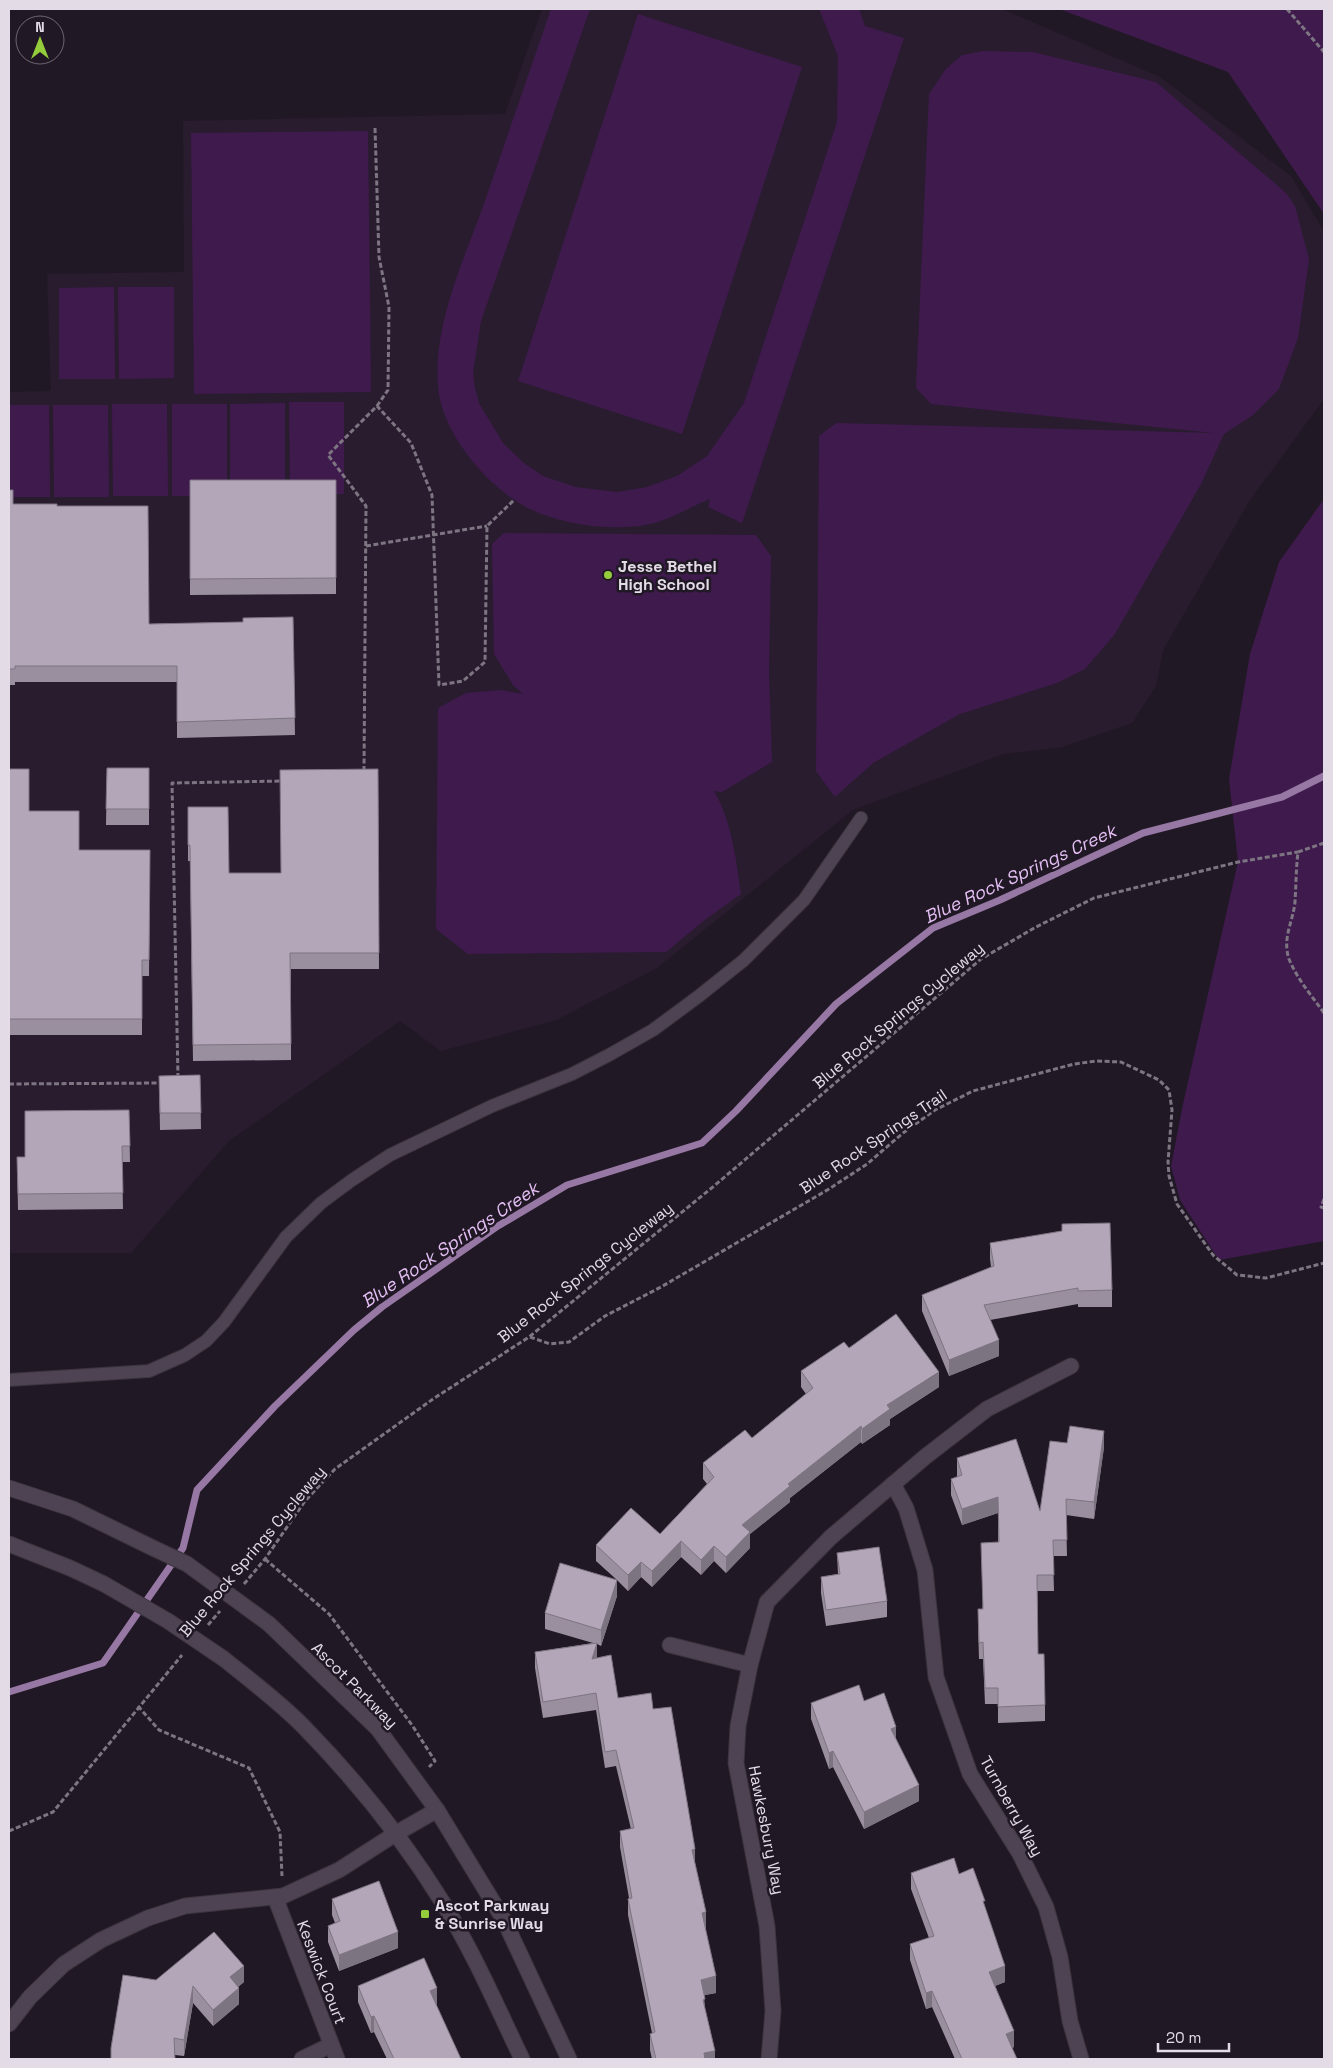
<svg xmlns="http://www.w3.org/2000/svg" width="1333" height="2068" viewBox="0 0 1333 2068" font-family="'Space Grotesk',sans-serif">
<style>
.built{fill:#291c2f}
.green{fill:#3f1a4d}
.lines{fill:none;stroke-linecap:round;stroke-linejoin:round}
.stream{stroke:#9777a4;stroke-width:7}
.lane-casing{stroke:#3b343e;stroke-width:14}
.street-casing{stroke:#3b343e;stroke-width:17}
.secondary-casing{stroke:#3b343e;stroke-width:17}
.path{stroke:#7d7581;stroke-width:3;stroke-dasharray:5 2.5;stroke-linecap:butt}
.lane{stroke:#4e4353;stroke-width:12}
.street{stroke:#4e4353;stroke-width:15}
.secondary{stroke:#4e4353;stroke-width:15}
.secondary-bridge-casing{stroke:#3b343e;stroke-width:17;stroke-linecap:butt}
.secondary-bridge{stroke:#4e4353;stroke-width:15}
.wall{fill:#998f9e}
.shaded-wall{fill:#7d7481}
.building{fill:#b2a6b8;stroke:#7d7481}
.poi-dot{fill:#94cc3c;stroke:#211825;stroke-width:2}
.labels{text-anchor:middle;stroke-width:5;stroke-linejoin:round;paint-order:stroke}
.poi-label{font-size:16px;font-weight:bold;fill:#e3dce6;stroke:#211825;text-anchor:start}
.street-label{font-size:16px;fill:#e3dce6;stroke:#211825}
.water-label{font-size:18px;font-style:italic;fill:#e3bff4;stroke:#211825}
</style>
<rect width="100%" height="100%" fill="#211825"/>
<!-- built -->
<polygon class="built" points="542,9 1002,9 1160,77 1291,176 1323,230 1324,399 1250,500 1163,650 1156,686 1132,723 1062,747 1003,754 853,810 657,968 556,1020 441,1051 400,1021 229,1141 131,1253 9,1253 9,392 51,391 47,274 184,272 183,121 505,114"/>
<!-- green -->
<g class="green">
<path d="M551,9H590L481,321L473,373L475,388L479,403L503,443L524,463L543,476L576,487L617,492L647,487L677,476L707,456L744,403L837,122L838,56L819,9H859L865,26L904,38L742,523L708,507L710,499C693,506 676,516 658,522C618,534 551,525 516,501C483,480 445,434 439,394C430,330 464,260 485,201C507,137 529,73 551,9Z"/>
<polygon points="1059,9 1324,9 1324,214 1228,72"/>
<polygon points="638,14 802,67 682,434 518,381"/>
<polygon points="983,51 1033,52 1156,82 1286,193 1295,206 1309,259 1298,338 1279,389 1253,415 1224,434 1201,484 1115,634 1085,669 1057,683 960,714 873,763 835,797 816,771 819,436 836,423 1214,433 931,404 916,388 929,94 946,69 962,55"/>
<polygon points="368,131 371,392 194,394 191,133"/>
<polygon points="114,287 115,379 59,379 59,288"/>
<polygon points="118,287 174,287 174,378 119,379"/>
<polygon points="289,402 344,402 344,494 290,494"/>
<polygon points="285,403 285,495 230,496 230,404"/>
<polygon points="112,404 167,404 168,496 113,496"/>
<rect x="172" y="404" width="55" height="92"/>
<polygon points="9,405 49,405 50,497 9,497"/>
<polygon points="53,405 108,405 109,497 54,497"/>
<polygon points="1324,499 1324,1241 1219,1260 1180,1200 1171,1166 1183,1104 1238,862 1229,779 1250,654 1279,562"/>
<path d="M504,533L756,535L771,556L769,673L772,762L722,792L714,791C732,822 736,859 741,894L706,919L666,952L468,954L436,929L438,708L466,693L501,690L523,694L513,685L494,654L492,544Z"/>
</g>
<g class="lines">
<!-- stream -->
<polyline class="stream" points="9,1692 103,1663 183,1548 197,1490 275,1406 354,1330 382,1307 498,1226 567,1185 702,1143 736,1111 836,1004 933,928 1000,900 1143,833 1282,797 1324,776"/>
<defs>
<polyline id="lane" points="9,1380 149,1371 185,1355 206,1341 224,1322 286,1237 321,1203 352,1180 390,1155 492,1106 572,1074 609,1055 653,1030 699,996 744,960 804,900 861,818"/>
<g id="street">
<polyline points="893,1484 906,1508 925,1570 936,1677 970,1774 1020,1854 1046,1907 1060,1957 1070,2021 1081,2059"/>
<polyline points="670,1645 750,1665"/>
<polyline points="275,1897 337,2059"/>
<polyline points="9,2024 30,1997 64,1964 101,1940 148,1918 185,1906 283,1896 339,1870 395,1834 437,1810"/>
<polyline points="302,2059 331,2045"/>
<polyline points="769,2059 773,2011 767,1926 736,1763 738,1726 750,1665 767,1602 831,1537 925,1457 987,1409 1071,1366"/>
</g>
<g id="secondary">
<polyline points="9,1488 73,1509 153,1548"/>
<polyline points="9,1544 70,1568 104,1584"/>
<polyline points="269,1624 378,1729 437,1810 504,1920 569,2059"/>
<path d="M224,1659C250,1680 278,1701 302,1725C355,1779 404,1840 443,1903C474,1953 497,2007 522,2059"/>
</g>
</defs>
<!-- lane casing -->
<use href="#lane" class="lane-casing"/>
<!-- street casing -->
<use href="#street" class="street-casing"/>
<!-- secondary casing -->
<use href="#secondary" class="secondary-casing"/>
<!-- path -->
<g class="path">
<polyline points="1287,9 1324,52"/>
<polyline points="375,128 379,257 389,307 388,390 377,406"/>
<polyline points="366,546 487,526"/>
<polyline points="364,771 366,506 328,455 377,406 411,443 432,495 439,685 463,681 485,662 487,526 514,500"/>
<path d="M1324,843L1298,852C1296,869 1296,886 1295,902C1293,922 1282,938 1289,959C1297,979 1312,996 1324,1013"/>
<polyline points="178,1078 172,783 283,781"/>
<polyline points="9,1084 161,1083"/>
<polyline points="1324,1199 1321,1207 1324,1208"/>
<polyline points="530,1337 550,1344 569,1342 605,1316 661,1287 829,1189 867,1164 903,1133 935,1110 973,1091 1074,1064 1096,1061 1121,1062 1159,1080 1169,1090 1172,1110 1168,1162 1169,1176 1177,1204 1213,1255 1237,1275 1266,1278 1324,1263"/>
<polyline points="265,1559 329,1614 412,1725 435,1761 429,1767"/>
<polyline points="244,1584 265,1559 305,1501 335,1469 433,1399 529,1337 714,1186 981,959 1036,927 1094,898 1238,862 1298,852"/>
<polyline points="208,1625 220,1611"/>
<polyline points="138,1706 159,1730 249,1768 280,1832 282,1876"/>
<polyline points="9,1831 53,1812 182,1655"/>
</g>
<!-- lane -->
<use href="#lane" class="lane"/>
<!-- street -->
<use href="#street" class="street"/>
<!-- secondary -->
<use href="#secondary" class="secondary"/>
<defs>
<g id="secondary-bridge">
<polyline points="153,1548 187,1564 269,1624"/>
<polyline points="104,1584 168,1621 224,1659"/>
</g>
</defs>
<!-- secondary-bridge casing -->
<use href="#secondary-bridge" class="secondary-bridge-casing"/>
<!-- secondary-bridge -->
<use href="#secondary-bridge" class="secondary-bridge"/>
</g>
<!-- wall -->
<g class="wall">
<polygon points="190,480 336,480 336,594 190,595"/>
<polygon points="9,490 13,504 57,506 149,624 243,622 293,617 295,735 177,738 177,682 15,682 15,685 9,685"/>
<polygon points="107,768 149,768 149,825 106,825"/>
<polygon points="9,769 29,811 79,850 150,850 149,976 142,976 142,1035 9,1035"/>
<polygon points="378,769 379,969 291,969 291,1060 193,1061 190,861 188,861 188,807 229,873 281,873"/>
<polygon points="200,1075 201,1129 160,1130 159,1076"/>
<polygon points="129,1110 130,1162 122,1162 123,1209 18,1210 17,1157 25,1157"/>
<polygon points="990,1243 1112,1290 1112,1307 1078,1307 1078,1304 990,1320 999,1356 949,1376 922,1311 922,1295 991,1267 990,1259"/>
<polygon points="849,1348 939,1387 890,1419 890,1425 862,1444 861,1442 790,1498 790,1502 750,1534 750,1548 726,1573 714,1561 701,1575 681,1557 652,1587 641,1577 628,1591 617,1580 617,1596 601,1646 597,1644 597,1658 618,1698 653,1709 695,1864 706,1928 705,1928 716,1993 704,1995 705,2010 715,2059 652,2059 650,2050 650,2034 652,2033 628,1915 628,1899 629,1898 620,1847 620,1831 631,1829 616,1766 605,1768 596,1710 543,1718 535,1668 535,1652 593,1643 545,1629 545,1613 617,1580 596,1561 596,1545 660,1534 707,1484 703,1479 703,1463 752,1438 806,1394 801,1387 801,1371"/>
<polygon points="1067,1443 1104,1447 1094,1519 1066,1515 1067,1556 1053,1556 1054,1591 1037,1591 1038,1654 1045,1705 1045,1721 998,1723 998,1704 985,1704 983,1659 979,1659 978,1625 978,1609 982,1609 998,1542 998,1513 962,1525 951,1495 951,1479 957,1477 957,1458 1040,1511"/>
<polygon points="837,1553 887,1601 887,1617 826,1626 821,1593 821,1577 838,1574"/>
<polygon points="864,1701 896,1740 919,1801 864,1829 833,1767 829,1769 811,1719 811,1703"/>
<polygon points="911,1873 959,1874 985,1907 1005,1982 995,1986 1014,2047 1012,2048 1017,2059 955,2059 932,2007 926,2009 910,1960 910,1944 929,1938 911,1889"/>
<polygon points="332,1899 398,1948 339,1971 328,1942 328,1926 335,1923 332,1915"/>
<polygon points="156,1980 244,1982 238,1987 239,2004 213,2026 193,2003 184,2056 175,2055"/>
<polygon points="358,1986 437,2004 436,2005 461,2059 387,2059 374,2032 371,2033 358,2002"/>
</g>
<!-- shaded-wall -->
<g class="shaded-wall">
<polygon points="999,1340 999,1356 949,1376 949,1360"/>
<polygon points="939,1372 939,1387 890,1419 890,1425 862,1444 862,1429 887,1405"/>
<polygon points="861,1426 861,1442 790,1498 790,1502 750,1534 750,1548 726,1573 726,1557 742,1525 788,1484"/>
<polygon points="1104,1431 1104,1447 1094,1519 1094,1502"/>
<polygon points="998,1497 998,1513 962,1525 962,1509"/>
<polygon points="681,1541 681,1557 652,1587 652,1571"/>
<polygon points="714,1546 714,1561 701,1575 701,1560"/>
<polygon points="641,1562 641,1577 628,1591 628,1575"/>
<polygon points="617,1580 617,1596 601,1646 601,1630"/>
<polygon points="597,1643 597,1659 592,1659"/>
<polygon points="896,1727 896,1743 891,1729"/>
<polygon points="833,1751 833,1767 829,1769 829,1753"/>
<polygon points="919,1785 919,1801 864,1829 864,1812"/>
<polygon points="695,1849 695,1866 692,1850"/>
<polygon points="706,1912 706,1928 702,1929 702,1913"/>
<polygon points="398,1932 398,1948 339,1971 339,1955"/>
<polygon points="244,1966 244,1982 230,1993 230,1977"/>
<polygon points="1005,1966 1005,1982 989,1988 989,1972"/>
<polygon points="716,1976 716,1993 701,1996 701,1980"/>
<polygon points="193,1986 193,2003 184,2056 184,2040"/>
<polygon points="239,1988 239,2004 213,2026 213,2010"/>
<polygon points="437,1988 437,2004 430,2008 430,1991"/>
<polygon points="932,1991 932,2007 926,2009 926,1993"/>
<polygon points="374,2016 374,2032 371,2033 371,2017"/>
<polygon points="1014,2031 1014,2047 1006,2051 1006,2034"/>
<polygon points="715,2051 715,2059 704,2059 704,2053"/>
</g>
<!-- building -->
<g class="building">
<polygon points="190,480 336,480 336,578 190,579"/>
<polygon points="9,490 13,490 13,504 57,504 57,506 148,506 149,624 243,622 243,618 293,617 295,718 177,722 177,666 15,666 15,669 9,669"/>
<polygon points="107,768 149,768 149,809 106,809"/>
<polygon points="9,769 29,769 29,811 79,811 79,850 150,850 149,960 142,960 142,1019 9,1019"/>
<polygon points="378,769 379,953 290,953 291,1044 193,1045 190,845 188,845 188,807 228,807 229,873 281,873 280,770"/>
<polygon points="200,1075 201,1113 160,1113 159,1076"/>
<polygon points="129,1110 130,1146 122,1146 123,1193 18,1194 17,1157 25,1157 25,1111"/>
<polygon points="1110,1223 1112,1290 1078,1291 1078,1288 984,1305 999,1340 949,1360 922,1295 994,1266 990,1243 1062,1231 1062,1224"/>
<polygon points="896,1314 939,1372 887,1405 890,1409 862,1429 861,1426 788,1484 790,1486 742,1525 750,1532 726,1557 714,1546 701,1560 681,1541 652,1571 641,1562 628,1575 596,1545 631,1508 660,1534 714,1477 703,1463 745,1430 752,1438 813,1388 801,1371 844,1342 849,1348"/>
<polygon points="1070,1426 1104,1431 1094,1502 1066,1499 1067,1540 1053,1540 1054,1575 1037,1575 1038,1654 1044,1654 1045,1705 998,1707 998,1688 985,1688 983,1642 979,1643 978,1609 983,1609 981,1543 999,1542 998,1497 962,1509 951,1479 962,1475 957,1458 1016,1439 1040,1511 1050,1441 1067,1443"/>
<polygon points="879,1547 887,1601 826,1610 821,1577 840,1574 837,1553"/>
<polygon points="560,1563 617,1580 601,1630 545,1613"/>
<polygon points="597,1643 592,1659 611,1655 618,1698 651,1693 653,1709 671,1707 695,1849 692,1850 706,1912 702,1913 716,1976 701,1980 705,1999 703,2000 715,2051 704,2053 705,2059 656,2059 650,2034 655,2032 628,1899 632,1898 620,1831 634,1828 616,1750 605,1752 596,1693 543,1702 535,1652"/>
<polygon points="859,1685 864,1701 884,1693 896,1727 891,1729 919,1785 864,1812 833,1751 829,1753 811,1703"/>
<polygon points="954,1858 959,1874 973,1868 985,1901 983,1901 1005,1966 989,1972 1014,2031 1006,2034 1017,2059 962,2059 932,1991 926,1993 910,1944 934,1936 911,1873"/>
<polygon points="379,1881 398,1932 339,1955 328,1926 340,1921 332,1899"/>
<polygon points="214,1932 244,1966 230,1977 239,1988 213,2010 193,1986 184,2040 174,2038 175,2059 111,2059 111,2048 123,1975 156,1980"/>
<polygon points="424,1958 437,1988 430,1991 461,2059 394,2059 374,2016 371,2017 358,1986"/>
</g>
<!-- markers -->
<g class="poi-dot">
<circle cx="608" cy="575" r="5"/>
<rect x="420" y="1909" width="10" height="10" rx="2.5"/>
</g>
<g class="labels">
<!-- poi labels -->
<g class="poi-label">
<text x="618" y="572">Jesse Bethel<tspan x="618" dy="18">High School</tspan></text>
<text x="435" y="1911">Ascot Parkway<tspan x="435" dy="18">&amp; Sunrise Way</tspan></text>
</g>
<!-- street labels -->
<g class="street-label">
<text transform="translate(898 1015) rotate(-40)" y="6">Blue Rock Springs Cycleway</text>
<text transform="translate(873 1141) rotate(-34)" y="6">Blue Rock Springs Trail</text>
<text transform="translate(585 1272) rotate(-38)" y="6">Blue Rock Springs Cycleway</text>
<text transform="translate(252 1551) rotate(-50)" y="6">Blue Rock Springs Cycleway</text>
<text transform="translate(355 1685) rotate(45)" y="6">Ascot Parkway</text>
<text transform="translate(1012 1806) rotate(61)" y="6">Turnberry Way</text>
<text transform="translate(767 1830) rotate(79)" y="6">Hawkesbury Way</text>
<text transform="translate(322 1972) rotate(69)" y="6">Keswick Court</text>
</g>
<!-- water labels -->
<g class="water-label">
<text transform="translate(1020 874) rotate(-25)" y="6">Blue Rock Springs Creek</text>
<text transform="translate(450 1245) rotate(-34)" y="6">Blue Rock Springs Creek</text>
</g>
</g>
<!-- border -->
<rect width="1333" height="2068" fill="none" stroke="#e3dce6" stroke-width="20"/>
<!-- north arrow -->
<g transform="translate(40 40)"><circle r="24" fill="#211825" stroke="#6f6672"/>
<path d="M0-4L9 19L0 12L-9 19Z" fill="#94cc3c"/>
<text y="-8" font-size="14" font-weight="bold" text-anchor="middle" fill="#e3dce6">N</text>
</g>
<!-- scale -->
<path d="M1158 2043v8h71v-8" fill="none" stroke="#e3dce6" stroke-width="2.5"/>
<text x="1166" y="2043" font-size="15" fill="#e3dce6" stroke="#211825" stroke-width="4" paint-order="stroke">20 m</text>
</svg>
